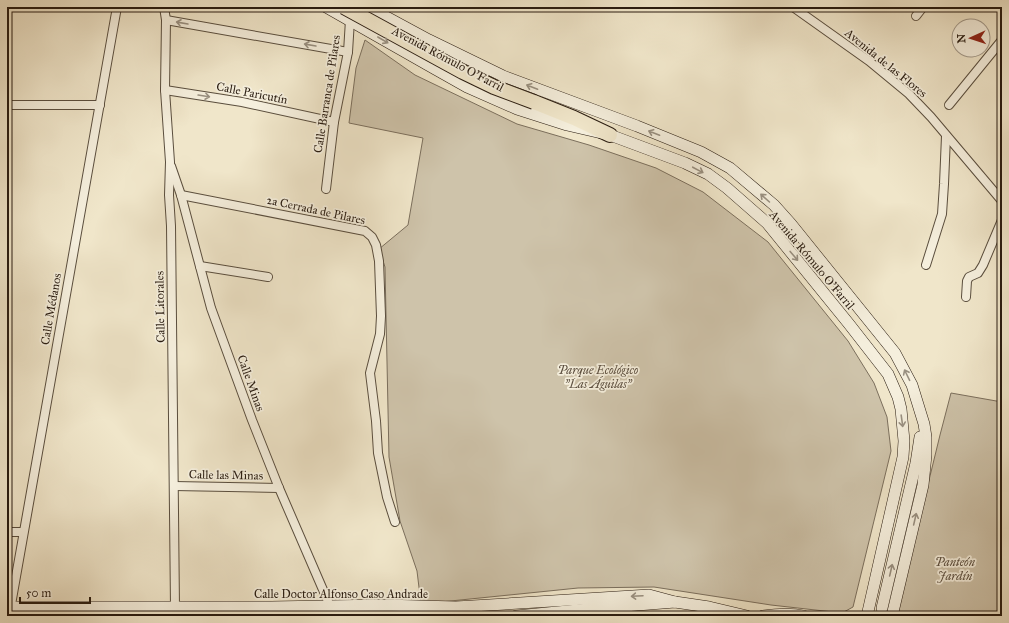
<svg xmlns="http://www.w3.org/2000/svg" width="1009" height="623" viewBox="0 0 1009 623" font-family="'IM FELL Great Primer',serif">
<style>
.green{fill:#cec3aa;stroke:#7b6f5d}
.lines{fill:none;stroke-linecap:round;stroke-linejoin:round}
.secondary-tunnel{stroke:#c8bda5;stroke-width:11;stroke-dasharray:11 5.5;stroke-linecap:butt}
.street-casing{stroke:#5a4e3e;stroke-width:10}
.secondary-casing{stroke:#281b10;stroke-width:12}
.highway-casing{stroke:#281b10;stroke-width:16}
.street{stroke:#f5efdd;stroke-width:8}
.secondary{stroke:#f5efdd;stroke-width:11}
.highway{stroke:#f0e6ca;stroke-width:14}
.highway-bridge-casing{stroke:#281b10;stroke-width:16;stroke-linecap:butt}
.highway-bridge{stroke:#f0e6ca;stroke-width:14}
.oneway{stroke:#999081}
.labels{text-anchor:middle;stroke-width:3.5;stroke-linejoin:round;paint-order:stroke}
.street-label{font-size:12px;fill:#281b10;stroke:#f5efdd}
.park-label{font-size:12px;font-style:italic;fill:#5a4d3e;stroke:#f5efdd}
</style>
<rect width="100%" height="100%" fill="#f0e6ca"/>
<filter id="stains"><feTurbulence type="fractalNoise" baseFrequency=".005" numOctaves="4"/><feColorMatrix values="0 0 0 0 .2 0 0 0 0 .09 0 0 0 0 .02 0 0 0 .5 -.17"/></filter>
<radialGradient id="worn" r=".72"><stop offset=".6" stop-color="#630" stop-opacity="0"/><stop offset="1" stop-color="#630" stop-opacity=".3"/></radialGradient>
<!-- green -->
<g class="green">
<polygon points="365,40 415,75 517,124 589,145 656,168 703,192 768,242 848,341 874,383 887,417 891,451 853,607 842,613 771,605 654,587 578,588 421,604 417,571 400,521 389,457 385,267 379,249 408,225 423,138 349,123 356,68"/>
<polygon points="951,393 1002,402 1002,616 896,616 940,435"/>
</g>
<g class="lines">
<!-- secondary-tunnel -->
<polyline class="secondary-tunnel" points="52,612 238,614"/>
<defs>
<g id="street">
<polyline points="164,7 166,20 165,90 170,162 169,195 171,226 175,608"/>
<polyline points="793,7 869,61 909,94 931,117 1002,201"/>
<polyline points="916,16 923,7"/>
<polyline points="166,20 348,52"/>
<polyline points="165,90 242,102 334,122"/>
<polyline points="7,105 100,105"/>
<polyline points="949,105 1002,40"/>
<polyline points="171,166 181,195 211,308 252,420 279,488 330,606"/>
<polyline points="326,189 334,122 348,52 350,20 352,10 359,7"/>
<polyline points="181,195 365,231 372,237 376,245 379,261 381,316 380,334 370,373 376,421 378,453 387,497 395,522"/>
<polyline points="926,265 942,214 944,184 946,136"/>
<polyline points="200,266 268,277"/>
<polyline points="966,297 967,281 969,277 978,273 983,265 1002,220"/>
<polyline points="174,486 279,488"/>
<polyline points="7,532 23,532"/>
<polyline points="9,616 117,7"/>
</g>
<g id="secondary">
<polyline points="326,7 428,65 467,87 517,109 567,125 610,135 685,163 708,174 727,188 767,223 849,324 888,374 898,397 901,409 904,441 903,457 867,616"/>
<polyline points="368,7 429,40 503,76 637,126 701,152 730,168 774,205 791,224 895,353 912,385 924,424 926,437 926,455 923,485 892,616"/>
<polyline points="7,607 271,607 383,605 456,607 649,595 675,602"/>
<polyline points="882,608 916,463 920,437"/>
<polyline points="276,615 414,616"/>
<polyline points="516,616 599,608 675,602 709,607 747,616"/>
<path d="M763,616C777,614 790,613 804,616"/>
</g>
<polyline id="highway" points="534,102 574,118 610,135"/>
</defs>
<!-- street casing -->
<use href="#street" class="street-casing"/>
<!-- secondary casing -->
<use href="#secondary" class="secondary-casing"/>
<!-- highway casing -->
<use href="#highway" class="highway-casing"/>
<!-- street -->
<use href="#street" class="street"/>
<!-- secondary -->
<use href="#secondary" class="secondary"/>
<!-- highway -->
<use href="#highway" class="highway"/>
<defs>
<polyline id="highway-bridge" points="344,7 463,72 494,87 534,102"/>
</defs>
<!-- highway-bridge casing -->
<use href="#highway-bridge" class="highway-bridge-casing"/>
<!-- highway-bridge -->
<use href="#highway-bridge" class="highway-bridge"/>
</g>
<!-- one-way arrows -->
<defs><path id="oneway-shaft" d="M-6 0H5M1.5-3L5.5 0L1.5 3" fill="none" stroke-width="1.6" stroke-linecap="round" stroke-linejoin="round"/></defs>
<g class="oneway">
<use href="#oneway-shaft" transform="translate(182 23) rotate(-170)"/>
<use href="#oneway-shaft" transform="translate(383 40) rotate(30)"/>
<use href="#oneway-shaft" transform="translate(310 45) rotate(-170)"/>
<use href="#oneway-shaft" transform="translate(532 87) rotate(-159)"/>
<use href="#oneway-shaft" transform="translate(204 96) rotate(9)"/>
<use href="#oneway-shaft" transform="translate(654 133) rotate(-159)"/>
<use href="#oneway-shaft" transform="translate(698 170) rotate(28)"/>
<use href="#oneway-shaft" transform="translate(765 198) rotate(-138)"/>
<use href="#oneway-shaft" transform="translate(794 256) rotate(50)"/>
<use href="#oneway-shaft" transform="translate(907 375) rotate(-116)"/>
<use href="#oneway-shaft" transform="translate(902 421) rotate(82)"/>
<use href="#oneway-shaft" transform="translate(915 519) rotate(-77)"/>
<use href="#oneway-shaft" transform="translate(891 570) rotate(-77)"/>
<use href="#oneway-shaft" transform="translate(637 596) rotate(177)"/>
</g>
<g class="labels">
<!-- street labels -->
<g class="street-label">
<text transform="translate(448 59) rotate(28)" y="4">Avenida Rómulo O'Farril</text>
<text transform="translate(886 63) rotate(39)" y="4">Avenida de las Flores</text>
<text transform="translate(252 93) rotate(11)" y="4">Calle Paricutín</text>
<text transform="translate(327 94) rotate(-81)" y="4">Calle Barranca de Pilares</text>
<text transform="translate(316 210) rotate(12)" y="4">2a Cerrada de Pilares</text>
<text transform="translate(812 260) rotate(50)" y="4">Avenida Rómulo O'Farril</text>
<text transform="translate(160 307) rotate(-91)" y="4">Calle Litorales</text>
<text transform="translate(51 309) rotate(-80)" y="4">Calle Médanos</text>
<text transform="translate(251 383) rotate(70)" y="4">Calle Minas</text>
<text transform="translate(226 475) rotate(1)" y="4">Calle las Minas</text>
<text x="341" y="598">Calle Doctor Alfonso Caso Andrade</text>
</g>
<!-- park labels -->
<g class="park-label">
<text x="598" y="374">Parque Ecológico<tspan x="598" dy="14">"Las Águilas"</tspan></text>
<text x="955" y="566">Panteón<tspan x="955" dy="14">Jardín</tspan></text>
</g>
</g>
<!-- margin -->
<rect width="1009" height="623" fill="none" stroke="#f0e6ca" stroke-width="24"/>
<rect x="8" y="8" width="993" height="607" fill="none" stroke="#281b10" stroke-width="2"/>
<rect x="12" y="12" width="985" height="599" fill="none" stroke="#281b10"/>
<!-- north arrow -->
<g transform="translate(971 38) rotate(267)"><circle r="19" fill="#f5efdd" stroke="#a39a8b"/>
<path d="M0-3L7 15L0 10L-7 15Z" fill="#8f2418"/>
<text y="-6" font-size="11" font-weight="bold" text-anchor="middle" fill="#281b10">N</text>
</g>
<!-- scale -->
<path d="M20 597v6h70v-6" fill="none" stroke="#281b10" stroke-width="2"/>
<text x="26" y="597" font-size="12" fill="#281b10" stroke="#f5efdd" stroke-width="3" paint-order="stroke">50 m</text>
<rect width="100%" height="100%" filter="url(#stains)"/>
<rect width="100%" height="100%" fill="url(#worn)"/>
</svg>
